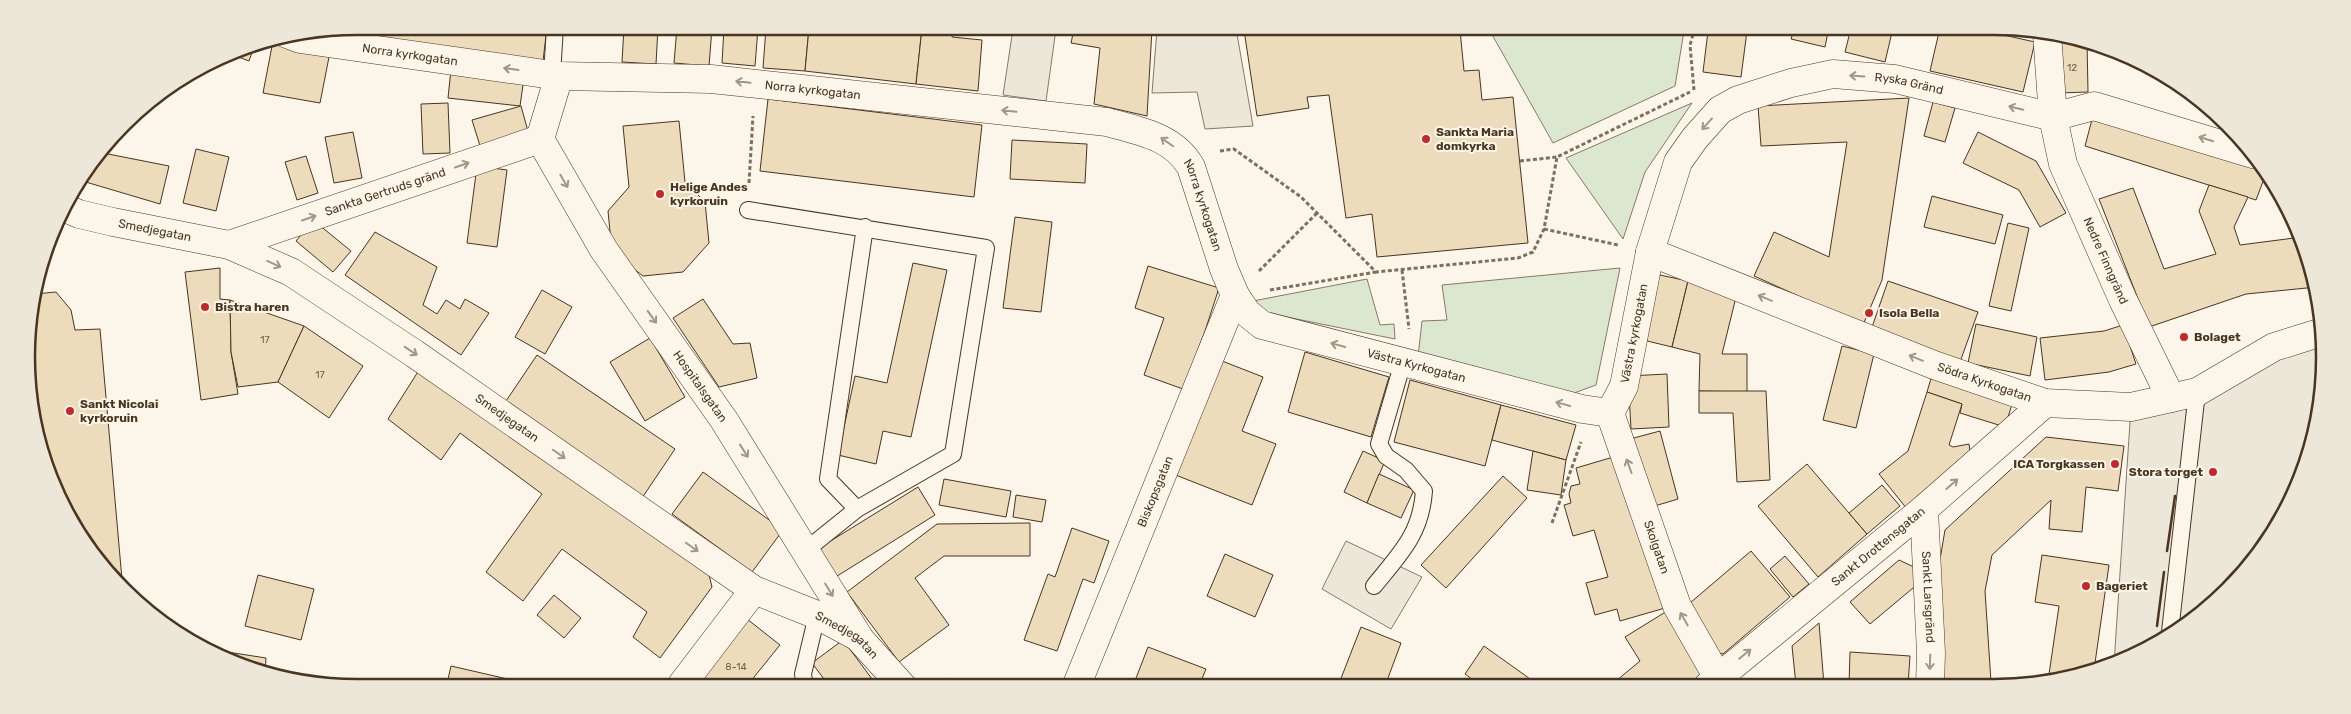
<svg xmlns="http://www.w3.org/2000/svg" width="2351" height="714" viewBox="0 0 2351 714" font-family="Rubik,sans-serif">
<style>
.green{fill:#dce7d0;stroke:#887966}
.parking{fill:#ede7d9;stroke:#887966}
.building{fill:#ecdcbc;stroke:#4a3520}
.lines{fill:none;stroke-linecap:round;stroke-linejoin:round}
.lane-casing{stroke:#4a3520;stroke-width:18}
.street-casing{stroke:#4a3520;stroke-width:29}
.path{stroke:#7f6f5c;stroke-width:3;stroke-dasharray:4 2.5;stroke-linecap:butt}
.lane{stroke:#fbf6e9;stroke-width:16}
.street{stroke:#fbf6e9;stroke-width:28}
.wall{stroke:#4a3520;stroke-width:2.5}
.oneway{stroke:#a29684}
.poi-dot{fill:#c62828;stroke:#fbf6e9;stroke-width:2}
.labels{text-anchor:middle;stroke-width:4;stroke-linejoin:round;paint-order:stroke}
.number-label{font-size:10px;fill:#725f47}
.street-label{font-size:12px;fill:#4a3520;stroke:#fbf6e9}
.poi-label{font-size:12px;font-weight:bold;fill:#4a3520;stroke:#fbf6e9;text-anchor:start}
.rim{fill:none;stroke:#4a3520;stroke-width:2.5}
</style>
<rect width="100%" height="100%" fill="#fbf6e9"/>
<!-- green -->
<g class="green">
<polygon points="1490,31 1684,31 1675,86 1553,143"/>
<polygon points="1692,103 1645,172 1623,239 1566,158"/>
<polygon points="1620,268 1596,385 1574,393 1418,357 1422,321 1447,320 1442,285"/>
<polygon points="1367,279 1380,325 1394,324 1395,339 1262,312 1253,301"/>
</g>
<!-- parking -->
<g class="parking">
<polygon points="1013,29 1056,29 1046,101 1003,95"/>
<polygon points="1157,29 1237,34 1253,126 1205,129 1197,92 1152,93"/>
<polygon points="2322,332 2325,357 2318,422 2281,522 2212,605 2121,662 2114,664 2131,407"/>
<polygon points="1346,541 1422,577 1391,629 1322,589"/>
</g>
<!-- building -->
<g class="building">
<polygon points="357,26 547,27 543,61 348,36 349,27"/>
<polygon points="624,27 658,27 656,64 622,62"/>
<polygon points="677,27 712,28 709,66 674,63"/>
<polygon points="724,28 758,28 755,66 722,63"/>
<polygon points="766,28 809,28 805,71 763,68"/>
<polygon points="809,28 922,28 916,84 805,71"/>
<polygon points="922,28 953,28 952,37 982,40 978,91 916,84"/>
<polygon points="1074,29 1152,29 1147,116 1094,104 1100,48 1071,43"/>
<polygon points="1244,30 1460,30 1464,71 1479,70 1482,100 1513,97 1528,243 1377,257 1372,214 1346,218 1329,95 1307,97 1309,108 1257,116"/>
<polygon points="1708,31 1747,31 1741,77 1703,72"/>
<polygon points="1793,32 1828,32 1825,47 1791,39"/>
<polygon points="1850,32 1892,32 1885,62 1845,52"/>
<polygon points="1939,32 1990,32 2035,42 2023,92 1930,71"/>
<polygon points="2059,33 2087,41 2088,92 2058,93"/>
<polygon points="273,41 330,52 320,103 263,93"/>
<polygon points="255,44 249,61 228,53 231,51"/>
<polygon points="451,70 524,78 520,106 448,98"/>
<polygon points="1909,98 1882,280 1863,325 1754,276 1774,232 1829,257 1847,142 1761,146 1758,106"/>
<polygon points="768,99 982,125 974,197 760,171"/>
<polygon points="1933,102 1955,108 1945,142 1924,136"/>
<polygon points="448,103 450,153 423,154 421,104"/>
<polygon points="521,106 529,135 481,149 472,120"/>
<polygon points="2095,108 2260,163 2267,171 2256,200 2085,146"/>
<polygon points="679,121 685,182 705,202 709,243 683,272 643,276 612,252 608,211 629,187 623,126"/>
<polygon points="353,132 362,178 334,183 325,137"/>
<polygon points="1978,132 2036,161 2066,213 2040,227 2019,190 1963,163"/>
<polygon points="1012,140 1087,144 1085,183 1010,179"/>
<polygon points="196,149 229,157 216,211 183,203"/>
<polygon points="98,152 169,166 160,204 79,180"/>
<polygon points="306,156 318,193 297,200 285,162"/>
<polygon points="477,166 507,170 497,247 467,243"/>
<polygon points="2209,185 2248,197 2234,227 2240,245 2302,237 2317,287 2246,294 2149,327 2099,199 2133,188 2164,269 2216,254 2199,211"/>
<polygon points="1932,196 2003,215 1995,244 1924,227"/>
<polygon points="1015,217 1052,222 1041,312 1003,308"/>
<polygon points="313,220 351,251 333,272 296,241"/>
<polygon points="2008,223 2029,228 2011,311 1989,306"/>
<polygon points="375,232 437,267 423,305 437,314 446,300 460,309 465,299 489,313 461,355 345,275"/>
<polygon points="913,263 947,270 911,437 883,431 876,464 838,455 855,376 887,383"/>
<polygon points="1148,266 1219,288 1205,331 1183,389 1144,375 1164,318 1135,308"/>
<polygon points="220,268 220,299 230,300 231,352 238,394 201,400 185,272"/>
<polygon points="1655,274 1688,281 1672,347 1639,339"/>
<polygon points="1688,281 1737,293 1722,354 1747,354 1747,392 1699,391 1700,354 1672,347"/>
<polygon points="1888,281 1978,312 1960,362 1871,330"/>
<polygon points="542,290 572,307 545,354 515,337"/>
<polygon points="56,292 71,310 75,330 100,329 123,591 82,541 37,442 27,379 29,314 35,294"/>
<polygon points="703,299 733,344 750,343 757,378 719,387 673,318"/>
<polygon points="230,300 304,326 278,382 238,387 231,352"/>
<polygon points="1976,324 2037,337 2030,376 1968,363"/>
<polygon points="2123,325 2136,364 2109,372 2045,380 2040,338 2104,331"/>
<polygon points="304,326 363,366 329,418 278,382"/>
<polygon points="650,338 685,397 645,421 610,362"/>
<polygon points="1842,346 1874,354 1856,428 1823,420"/>
<polygon points="1305,352 1389,377 1371,437 1288,412"/>
<polygon points="537,355 675,449 642,498 504,404"/>
<polygon points="1217,359 1263,377 1242,431 1276,444 1252,505 1173,474"/>
<polygon points="421,367 708,571 712,587 660,658 633,637 647,612 562,549 523,601 486,572 542,494 460,433 441,460 388,419"/>
<polygon points="1667,374 1669,427 1631,429 1628,376"/>
<polygon points="1932,375 2013,401 2005,427 1960,413 1962,404 1927,392"/>
<polygon points="1410,380 1501,405 1485,466 1394,442"/>
<polygon points="1699,391 1766,391 1770,480 1737,482 1733,413 1699,413"/>
<polygon points="1927,392 1962,404 1949,445 1953,447 1969,444 1971,458 1907,509 1879,474 1908,451"/>
<polygon points="1501,405 1576,425 1566,460 1492,440"/>
<polygon points="1660,431 1678,499 1648,508 1630,439"/>
<polygon points="2046,437 2124,446 2118,491 2086,487 2082,532 2049,529 2051,500 1992,555 1985,591 1991,682 2048,681 2059,606 2035,602 2042,555 2109,565 2094,670 2037,685 1940,685 1935,589 1945,530"/>
<polygon points="1363,451 1385,461 1367,503 1344,492"/>
<polygon points="1533,451 1566,460 1561,495 1527,490"/>
<polygon points="1620,455 1665,608 1620,621 1617,609 1595,615 1586,583 1608,577 1594,530 1573,536 1564,505 1571,503 1569,494 1571,486 1580,484 1576,468"/>
<polygon points="1807,464 1867,534 1818,577 1758,506"/>
<polygon points="703,472 783,530 752,572 672,514"/>
<polygon points="1379,474 1414,490 1401,518 1367,503"/>
<polygon points="1503,476 1527,498 1446,588 1421,565"/>
<polygon points="944,479 1011,491 1006,517 939,505"/>
<polygon points="1882,485 1900,506 1867,534 1849,513"/>
<polygon points="918,487 935,515 834,578 816,550"/>
<polygon points="1016,495 1046,500 1042,522 1013,517"/>
<polygon points="1030,523 1030,556 944,556 915,578 949,625 899,662 847,592 937,524"/>
<polygon points="1072,528 1109,541 1094,583 1083,579 1057,651 1024,640 1048,574 1055,577"/>
<polygon points="1751,551 1790,597 1723,654 1711,651 1690,603"/>
<polygon points="1225,554 1273,575 1255,617 1207,596"/>
<polygon points="1785,556 1809,584 1793,597 1770,569"/>
<polygon points="1899,560 1916,568 1919,583 1870,624 1850,602"/>
<polygon points="258,575 314,589 301,640 245,626"/>
<polygon points="554,595 581,618 564,638 537,615"/>
<polygon points="1667,611 1706,676 1695,686 1610,686 1640,661 1625,637"/>
<polygon points="747,619 780,645 746,687 693,687"/>
<polygon points="1819,623 1824,685 1796,685 1792,646"/>
<polygon points="1361,627 1401,643 1385,686 1338,686"/>
<polygon points="843,640 878,687 830,687 812,663"/>
<polygon points="1484,646 1540,686 1481,686 1465,674"/>
<polygon points="1148,647 1206,669 1199,686 1133,686"/>
<polygon points="221,651 266,658 265,673 231,663 220,657"/>
<polygon points="1850,652 1910,656 1908,685 1849,685"/>
<polygon points="451,666 525,683 524,687 446,688"/>
<polygon points="950,678 956,687 937,687"/>
<polygon points="362,680 403,688 361,688"/>
</g>
<g class="lines">
<defs>
<g id="lane">
<polyline points="552,75 555,27"/>
<polyline points="748,210 986,248 953,454 857,509 828,479 865,227"/>
<polyline points="806,550 857,509"/>
<path d="M1374,586C1400,554 1421,534 1424,491L1406,470L1386,456L1379,444L1403,362"/>
<polyline points="2170,632 2197,392"/>
<polyline points="805,687 803,674 817,615"/>
</g>
<g id="street">
<path id="s1" d="M2047,33L2053,117L2063,164L2123,300L2171,398"/>
<path id="s2" d="M287,34L300,39L559,76L711,79L1107,122C1139,131 1173,136 1191,167L1224,269L1235,295L1247,313L1262,325L1582,409L1610,413"/>
<path id="s3" d="M540,139L604,250L724,420L858,636"/>
<polyline points="540,139 559,76"/>
<path id="s4" d="M63,207L79,214L113,222L229,245L291,272L415,354L754,590L817,615L858,637L903,687"/>
<path id="s5" d="M229,245L540,139"/>
<path id="s6" d="M1650,252L1934,365L2045,403L2131,407L2171,398L2197,392L2274,347L2322,332"/>
<path id="s7" d="M1610,413L1624,386L1650,252L1678,162L1695,138L1720,110L1738,100L1791,83L1833,74L1895,79L2053,117L2094,106L2253,154"/>
<path id="s8" d="M1610,413L1677,606L1717,676"/>
<path id="s9" d="M1924,509L1931,653L1930,685"/>
<path id="s10" d="M1708,686L1924,509L2045,403"/>
<polyline points="680,687 754,590"/>
<path id="s11" d="M1076,687L1235,295"/>
</g>
</defs>
<!-- lane casing -->
<use href="#lane" class="lane-casing"/>
<!-- street casing -->
<use href="#street" class="street-casing"/>
<!-- path -->
<g class="path">
<polyline points="1694,90 1690,45 1694,31"/>
<polyline points="1220,151 1234,149 1301,197 1376,272 1518,258 1533,252 1544,229 1557,157 1690,92"/>
<polyline points="1520,161 1557,157"/>
<polyline points="749,183 753,116"/>
<polyline points="1544,229 1618,245"/>
<polyline points="1402,270 1409,329"/>
<polyline points="1259,271 1317,213"/>
<polyline points="1270,290 1376,272"/>
<polyline points="1552,523 1581,442"/>
</g>
<!-- lane -->
<use href="#lane" class="lane"/>
<!-- street -->
<use href="#street" class="street"/>
<!-- wall -->
<g class="wall">
<polyline points="2167,551 2175,496"/>
<polyline points="2157,626 2164,572"/>
</g>
</g>
<!-- one-way arrows -->
<defs><path id="oneway-shaft" d="M-6 0H5M1.5-3L5.5 0L1.5 3" fill="none" stroke-width="1.6" stroke-linecap="round" stroke-linejoin="round" transform="scale(1.25)"/></defs>
<g class="oneway">
<use href="#oneway-shaft" transform="translate(511 69) rotate(-172)"/>
<use href="#oneway-shaft" transform="translate(1857 76) rotate(-176)"/>
<use href="#oneway-shaft" transform="translate(743 82) rotate(-174)"/>
<use href="#oneway-shaft" transform="translate(2016 108) rotate(-167)"/>
<use href="#oneway-shaft" transform="translate(1009 111) rotate(-174)"/>
<use href="#oneway-shaft" transform="translate(1707 124) rotate(132)"/>
<use href="#oneway-shaft" transform="translate(2206 139) rotate(-163)"/>
<use href="#oneway-shaft" transform="translate(1167 142) rotate(-145)"/>
<use href="#oneway-shaft" transform="translate(462 165) rotate(-19)"/>
<use href="#oneway-shaft" transform="translate(564 181) rotate(60)"/>
<use href="#oneway-shaft" transform="translate(309 218) rotate(-19)"/>
<use href="#oneway-shaft" transform="translate(274 264) rotate(24)"/>
<use href="#oneway-shaft" transform="translate(1765 298) rotate(-158)"/>
<use href="#oneway-shaft" transform="translate(652 317) rotate(55)"/>
<use href="#oneway-shaft" transform="translate(1338 345) rotate(-165)"/>
<use href="#oneway-shaft" transform="translate(411 351) rotate(34)"/>
<use href="#oneway-shaft" transform="translate(1916 358) rotate(-158)"/>
<use href="#oneway-shaft" transform="translate(1563 404) rotate(-165)"/>
<use href="#oneway-shaft" transform="translate(744 451) rotate(58)"/>
<use href="#oneway-shaft" transform="translate(559 454) rotate(35)"/>
<use href="#oneway-shaft" transform="translate(1629 466) rotate(-110)"/>
<use href="#oneway-shaft" transform="translate(1952 484) rotate(-41)"/>
<use href="#oneway-shaft" transform="translate(692 547) rotate(35)"/>
<use href="#oneway-shaft" transform="translate(829 590) rotate(59)"/>
<use href="#oneway-shaft" transform="translate(1684 619) rotate(-120)"/>
<use href="#oneway-shaft" transform="translate(1745 654) rotate(-39)"/>
<use href="#oneway-shaft" transform="translate(1930 662) rotate(92)"/>
</g>
<!-- markers -->
<g class="poi-dot">
<circle cx="1426" cy="139" r="5"/>
<circle cx="660" cy="194" r="5"/>
<circle cx="205" cy="307" r="5"/>
<circle cx="1869" cy="313" r="5"/>
<circle cx="2184" cy="337" r="5"/>
<circle cx="70" cy="411" r="5"/>
<circle cx="2115" cy="464" r="5"/>
<circle cx="2213" cy="472" r="5"/>
<circle cx="2086" cy="586" r="5"/>
</g>
<g class="labels">
<!-- number labels -->
<g class="number-label">
<text x="2072" y="71">12</text>
<text x="265" y="343">17</text>
<text x="320" y="378">17</text>
<text x="736" y="670">8-14</text>
</g>
<!-- street labels -->
<g class="street-label">
<text dy="4" stroke="none"><textPath href="#s2" startOffset="125">Norra kyrkogatan</textPath></text>
<text dy="4" stroke="none"><textPath href="#s7" startOffset="524">Ryska Gränd</textPath></text>
<text dy="4" stroke="none"><textPath href="#s2" startOffset="530">Norra kyrkogatan</textPath></text>
<text dy="4" stroke="none"><textPath href="#s5" startOffset="165">Sankta Gertruds gränd</textPath></text>
<text dy="4" stroke="none"><textPath href="#s2" startOffset="964">Norra kyrkogatan</textPath></text>
<text dy="4" stroke="none"><textPath href="#s4" startOffset="95">Smedjegatan</textPath></text>
<text dy="4" stroke="none"><textPath href="#s1" startOffset="238">Nedre Finngränd</textPath></text>
<text dy="4" stroke="none"><textPath href="#s7" startOffset="84">Västra kyrkogatan</textPath></text>
<text dy="4" stroke="none"><textPath href="#s2" startOffset="1260">Västra Kyrkogatan</textPath></text>
<text dy="4" stroke="none"><textPath href="#s6" startOffset="359">Södra Kyrkogatan</textPath></text>
<text dy="4" stroke="none"><textPath href="#s3" startOffset="295">Hospitalsgatan</textPath></text>
<text dy="4" stroke="none"><textPath href="#s4" startOffset="499">Smedjegatan</textPath></text>
<text dy="4" stroke="none"><textPath href="#s11" startOffset="211">Biskopsgatan</textPath></text>
<text dy="4" stroke="none"><textPath href="#s10" startOffset="220">Sankt Drottensgatan</textPath></text>
<text dy="4" stroke="none"><textPath href="#s8" startOffset="142">Skolgatan</textPath></text>
<text dy="4" stroke="none"><textPath href="#s9" startOffset="88">Sankt Larsgränd</textPath></text>
<text dy="4" stroke="none"><textPath href="#s4" startOffset="904">Smedjegatan</textPath></text>
</g>
<!-- poi labels -->
<g class="poi-label">
<text x="1436" y="136">Sankta Maria<tspan x="1436" dy="14">domkyrka</tspan></text>
<text x="670" y="191">Helige Andes<tspan x="670" dy="14">kyrkoruin</tspan></text>
<text x="215" y="311">Bistra haren</text>
<text x="1879" y="317">Isola Bella</text>
<text x="2194" y="341">Bolaget</text>
<text x="80" y="408">Sankt Nicolai<tspan x="80" dy="14">kyrkoruin</tspan></text>
<text x="2105" y="468" text-anchor="end">ICA Torgkassen</text>
<text x="2203" y="476" text-anchor="end">Stora torget</text>
<text x="2096" y="590">Bageriet</text>
</g>
</g>
<!-- crop -->
<path d="M0 0H2351V714H0ZM357 35H1994A322 322 0 0 1 2316 357V357A322 322 0 0 1 1994 679H357A322 322 0 0 1 35 357V357A322 322 0 0 1 357 35Z" fill="#ede7d9" fill-rule="evenodd"/>
<path class="rim" d="M357 35H1994A322 322 0 0 1 2316 357V357A322 322 0 0 1 1994 679H357A322 322 0 0 1 35 357V357A322 322 0 0 1 357 35Z"/>
</svg>
